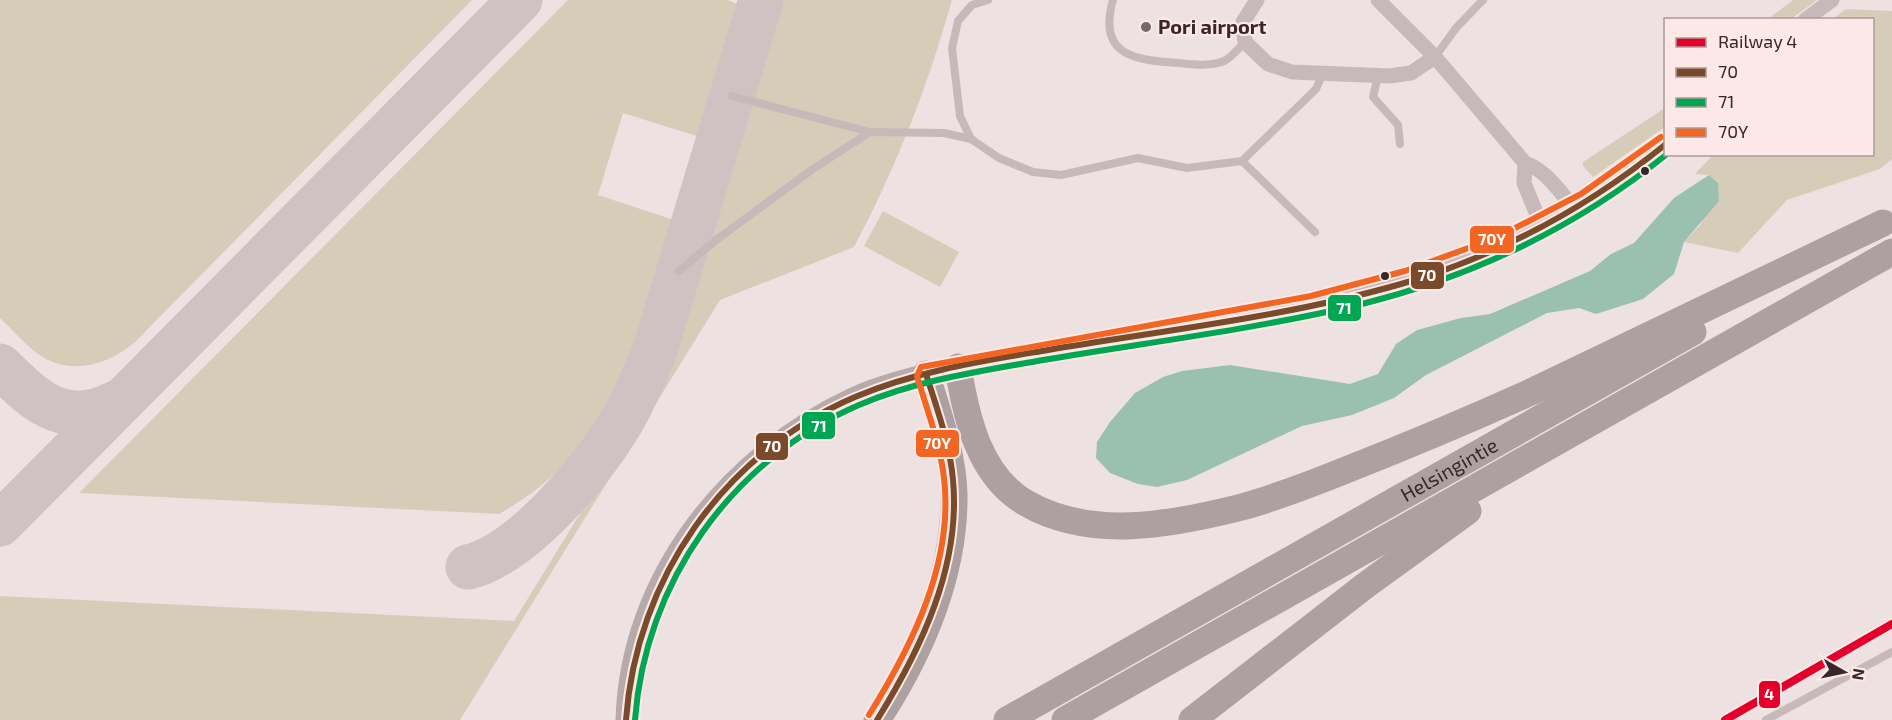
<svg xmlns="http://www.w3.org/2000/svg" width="1892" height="720" viewBox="0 0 1892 720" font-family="'Exo 2',sans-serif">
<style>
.green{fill:#d6cdb9}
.water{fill:#9ac1af}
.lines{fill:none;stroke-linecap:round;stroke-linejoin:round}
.taxiway{stroke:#cec2c2;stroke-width:45}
.lane{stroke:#c7b9b9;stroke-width:8}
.street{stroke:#c7b9b9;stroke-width:15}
.secondary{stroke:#b7aaab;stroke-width:21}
.highway{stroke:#aca0a0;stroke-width:27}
.bus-1-casing{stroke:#fbe8e7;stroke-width:10}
.bus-2-casing{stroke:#fbe8e7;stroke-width:10}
.bus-3-casing{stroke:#fbe8e7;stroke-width:10}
.bus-1{stroke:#7a4b2a;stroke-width:6}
.bus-2{stroke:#00a651;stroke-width:6}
.bus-3{stroke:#f26522;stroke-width:6}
.rail-1-casing{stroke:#fbe8e7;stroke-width:12}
.rail-1{stroke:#e4002b;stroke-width:8}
.poi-dot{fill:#77686a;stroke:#fbe8e7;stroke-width:2}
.bus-dot{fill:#38272a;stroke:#fbe8e7;stroke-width:2}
.labels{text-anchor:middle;stroke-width:4.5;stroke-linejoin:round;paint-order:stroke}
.poi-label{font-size:20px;font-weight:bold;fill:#38272a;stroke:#fbe8e7;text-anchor:start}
.street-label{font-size:20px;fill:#38272a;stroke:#fbe8e7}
.line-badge{stroke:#fbe8e7;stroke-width:2}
.badge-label{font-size:16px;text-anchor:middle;font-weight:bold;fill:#fff}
</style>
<rect width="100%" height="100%" fill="#ede1e1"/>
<!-- green -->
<g class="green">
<path d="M0,0H472L135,342C110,364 71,376 41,356C26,346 13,330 0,318Z"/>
<path d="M568,0H728L737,4L700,137L623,113L598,195L674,220C638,341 619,447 499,514L79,493Z"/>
<path d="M780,0H952C928,86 896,168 854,247L720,300L460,720H0V596L514,621L653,395L671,356Z"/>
<polygon points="1793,0 1817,0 1791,19 1768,19"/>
<polygon points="1846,9 1892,11 1892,159 1880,169 1787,200 1738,253 1684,242 1701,224 1718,183 1709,175 1695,174 1713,155 1872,154 1872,20 1833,19"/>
<polygon points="1665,108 1665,127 1593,177 1583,166 1583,162"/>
<polygon points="883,211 959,252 940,287 864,246"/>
</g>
<!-- water -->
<polygon class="water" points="1709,175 1718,183 1719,201 1684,242 1674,274 1643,299 1596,314 1579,308 1547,313 1426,375 1394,398 1352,415 1302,426 1187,480 1157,487 1138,484 1110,473 1096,458 1097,442 1110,422 1135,393 1163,377 1182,371 1230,365 1350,384 1378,374 1396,344 1417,330 1461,318 1490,314 1590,271 1611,254 1634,243 1674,198"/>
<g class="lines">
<!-- taxiway -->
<g class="taxiway">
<path d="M0,366C40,406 68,430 124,399"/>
<polyline points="0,524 520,0"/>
<path d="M468,567C522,554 591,472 620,424C634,402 643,377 654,353L761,0"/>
</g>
<!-- lane -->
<g class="lane">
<polyline points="988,0 972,5 958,21 952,48 960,116 971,139 999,158 1033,172 1061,175 1138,158 1187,168 1242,161 1316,89 1323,73"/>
<path d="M1113,0C1097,56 1135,60 1178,63C1193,64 1210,67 1224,61C1231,58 1239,48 1245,42"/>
<polyline points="1435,57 1456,28 1483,0"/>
<polyline points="1378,76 1373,97 1398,125 1400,144"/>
<polyline points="732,96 870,132"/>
<polyline points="1242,161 1315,232"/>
<polyline points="679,271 716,240 813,169 870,132 944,133 971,139"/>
<polyline points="1766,720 1892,652"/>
</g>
<!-- street -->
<g class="street">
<polyline points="1257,0 1243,22 1245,42 1268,64 1292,72 1389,76 1411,73 1435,57"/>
<path d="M1378,0L1435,57L1525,163C1546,170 1560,192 1574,208"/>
<polyline points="1805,20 1832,0"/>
<polyline points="1525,163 1524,183 1542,227"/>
<path d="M958,367C1203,314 1465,316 1666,144"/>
</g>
<!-- secondary -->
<path class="secondary" d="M626,720C630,578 728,456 853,398C885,383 924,375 958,367"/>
<!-- highway -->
<g class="highway">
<path d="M958,367C966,417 979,476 1026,503C1090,540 1170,525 1238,508C1276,498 1314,483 1351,468C1412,444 1471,419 1531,392C1649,336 1766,279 1883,223"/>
<path d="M877,720C920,654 955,575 954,494C953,454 938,413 926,374"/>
<path id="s1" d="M1007,720L1693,332"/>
<polyline points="1065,720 1892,252"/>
<polyline points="1192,720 1366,585 1468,511"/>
</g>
<defs>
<g id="bus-1">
<path d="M626,720C636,579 724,453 855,397C916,371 983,361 1048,350C1166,330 1286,317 1401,284C1498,256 1587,208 1666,144"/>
<path d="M877,720C921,649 961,566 953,480C950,444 937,409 926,374"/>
</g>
<path id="bus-2" d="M635,720C645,583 731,460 859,405C917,380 981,371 1043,360C1150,342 1257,329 1362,304C1474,276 1577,227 1667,154"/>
<path id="bus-3" d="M869,715C912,646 954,562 944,478C940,443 927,410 917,376L921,367L1311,296L1405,271L1496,238L1581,194L1661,137"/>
</defs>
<!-- bus-1 casing -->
<use href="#bus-1" class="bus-1-casing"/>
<!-- bus-2 casing -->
<use href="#bus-2" class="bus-2-casing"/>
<!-- bus-3 casing -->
<use href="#bus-3" class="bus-3-casing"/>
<!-- bus-1 -->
<use href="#bus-1" class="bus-1"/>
<!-- bus-2 -->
<use href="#bus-2" class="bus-2"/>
<!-- bus-3 -->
<use href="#bus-3" class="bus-3"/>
<defs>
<polyline id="rail-1" points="1725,720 1892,624"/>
</defs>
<!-- rail-1 casing -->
<use href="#rail-1" class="rail-1-casing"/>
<!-- rail-1 -->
<use href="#rail-1" class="rail-1"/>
</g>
<!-- markers -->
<circle class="poi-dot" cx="1146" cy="27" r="6"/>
<g class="bus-dot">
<circle cx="1645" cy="171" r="5"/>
<circle cx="1385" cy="276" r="5"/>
</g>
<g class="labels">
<!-- poi labels -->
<g class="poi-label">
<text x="1158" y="34">Pori airport</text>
</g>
<!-- street labels -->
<g class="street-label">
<text dy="7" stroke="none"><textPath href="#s1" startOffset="508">Helsingintie</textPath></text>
</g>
</g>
<g class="line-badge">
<rect x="1469" y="225" width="46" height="29" rx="6" fill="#f26522"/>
<rect x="1410" y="261" width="35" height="29" rx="6" fill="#7a4b2a"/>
<rect x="1327" y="294" width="35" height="28" rx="6" fill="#00a651"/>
<rect x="801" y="411" width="35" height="29" rx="6" fill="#00a651"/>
<rect x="915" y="429" width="45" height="29" rx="6" fill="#f26522"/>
<rect x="755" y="432" width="34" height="29" rx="6" fill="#7a4b2a"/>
<rect x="1758" y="680" width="23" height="29" rx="6" fill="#e4002b"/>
</g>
<g class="badge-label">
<text x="1492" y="245">70Y</text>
<text x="1427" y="281">70</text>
<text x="1344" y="314">71</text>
<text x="819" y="432">71</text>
<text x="937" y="449">70Y</text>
<text x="772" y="452">70</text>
<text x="1769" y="700">4</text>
</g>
<!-- legend -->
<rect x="1664" y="18" width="210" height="138" fill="#fbe8e7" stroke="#ad9b9b" stroke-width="1.5"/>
<rect x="1676" y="38" width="30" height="9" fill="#e4002b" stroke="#ad9b9b" stroke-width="1.5"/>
<text x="1718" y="48" font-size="18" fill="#38272a">Railway 4</text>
<rect x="1676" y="68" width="30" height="9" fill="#7a4b2a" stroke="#ad9b9b" stroke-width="1.5"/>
<text x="1718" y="78" font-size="18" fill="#38272a">70</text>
<rect x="1676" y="98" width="30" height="9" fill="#00a651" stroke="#ad9b9b" stroke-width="1.5"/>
<text x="1718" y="108" font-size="18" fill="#38272a">71</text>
<rect x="1676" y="128" width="30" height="9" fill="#f26522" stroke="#ad9b9b" stroke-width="1.5"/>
<text x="1718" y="138" font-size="18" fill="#38272a">70Y</text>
<!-- north arrow -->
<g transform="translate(1844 672) rotate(99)" stroke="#fbe8e7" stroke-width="4.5" paint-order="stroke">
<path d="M0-4.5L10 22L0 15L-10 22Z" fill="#38272a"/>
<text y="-9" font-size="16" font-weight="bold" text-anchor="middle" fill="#38272a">N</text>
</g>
</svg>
